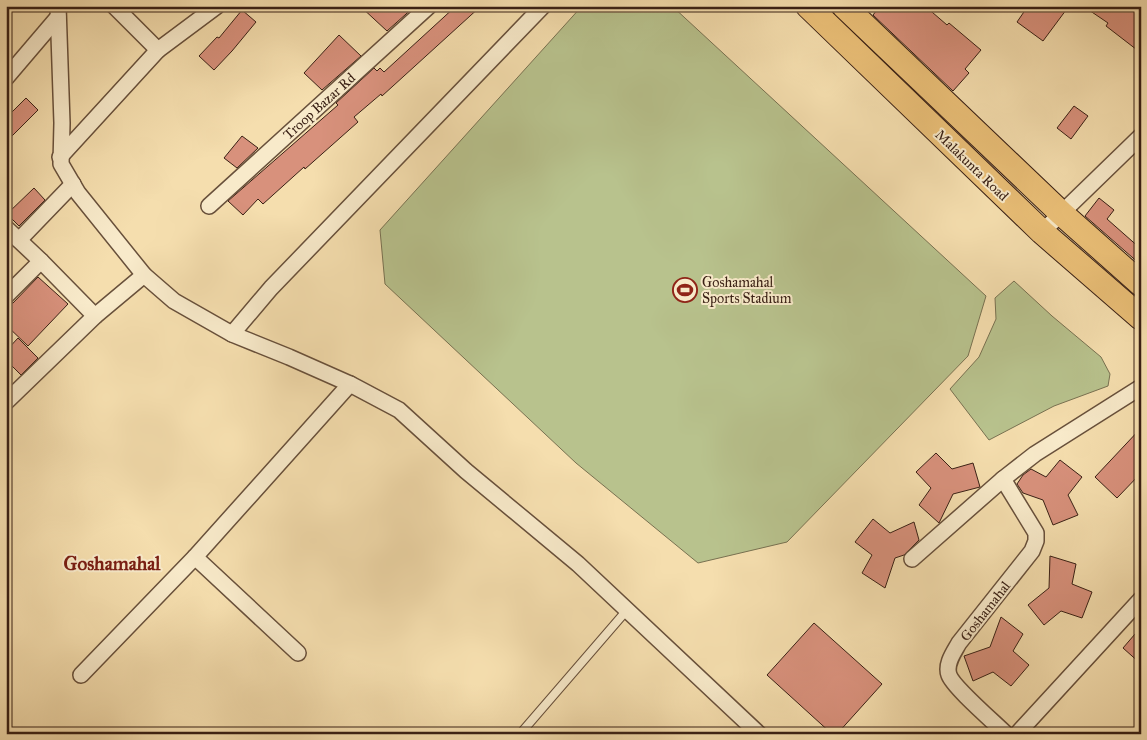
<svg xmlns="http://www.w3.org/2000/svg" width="1147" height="740" viewBox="0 0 1147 740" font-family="'IM FELL Great Primer',serif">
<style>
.green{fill:#b8c28d;stroke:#787151}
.building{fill:#d8917c;stroke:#392015}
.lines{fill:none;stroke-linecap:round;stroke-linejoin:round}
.lane-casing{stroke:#68503b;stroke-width:10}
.street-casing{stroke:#68503b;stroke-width:18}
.primary-casing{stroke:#392015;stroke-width:26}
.lane{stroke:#f8eaca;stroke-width:8}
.street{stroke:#f8eaca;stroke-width:15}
.primary{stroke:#eabf77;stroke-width:24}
.labels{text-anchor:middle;stroke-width:4;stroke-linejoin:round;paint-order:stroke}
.street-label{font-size:14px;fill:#392015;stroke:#f8eaca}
.poi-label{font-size:14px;fill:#392015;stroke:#f8eaca;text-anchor:start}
.district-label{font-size:19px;font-weight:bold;fill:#7a1f14;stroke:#f8eaca}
</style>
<rect width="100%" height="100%" fill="#f5deae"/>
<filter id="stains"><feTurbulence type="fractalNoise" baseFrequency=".004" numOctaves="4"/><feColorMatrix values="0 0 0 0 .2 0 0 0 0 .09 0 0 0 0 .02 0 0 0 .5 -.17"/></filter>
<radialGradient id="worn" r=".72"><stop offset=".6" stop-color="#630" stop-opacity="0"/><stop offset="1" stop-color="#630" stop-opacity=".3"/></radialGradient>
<!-- green -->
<g class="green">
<polygon points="582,6 672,6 986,296 968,356 787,542 698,563 576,463 385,284 380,230"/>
<polygon points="1014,281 1052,316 1101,357 1110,374 1108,386 1054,406 989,440 950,389 979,357 996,319 995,298"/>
</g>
<!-- building -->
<g class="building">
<polygon points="360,6 415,6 387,31"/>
<polygon points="456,6 481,6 382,96 381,94 354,117 358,122 305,169 304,167 263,204 258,199 243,215 228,201 338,105 336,103 374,68 377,71 380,68 384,72"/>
<polygon points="880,6 925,6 947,25 949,23 981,50 965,69 969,73 953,91 873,15"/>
<polygon points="1028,6 1069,6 1043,41 1017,22"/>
<polygon points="1083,6 1141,6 1141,53 1106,26 1108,23"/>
<polygon points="242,10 256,22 232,51 214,70 199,56 217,37 219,38"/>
<polygon points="339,35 361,56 322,90 304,73"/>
<polygon points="26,98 38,110 6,142 6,118"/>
<polygon points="1074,106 1088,116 1071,139 1057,128"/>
<polygon points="242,136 258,148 237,168 224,158"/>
<polygon points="34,188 45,200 19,226 7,214"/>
<polygon points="1099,198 1114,210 1107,219 1141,249 1141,265 1085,216"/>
<polygon points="38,277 68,304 28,346 6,325 6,305 13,303"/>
<polygon points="18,338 38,358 21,375 6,360 6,351"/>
<polygon points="1141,428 1141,473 1117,498 1095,477"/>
<polygon points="936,453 952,469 973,463 980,487 953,494 939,523 919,505 931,488 916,472"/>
<polygon points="1060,460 1082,477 1068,495 1078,515 1053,525 1043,500 1023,493 1017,484 1023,475 1031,469 1046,477"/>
<polygon points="873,519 890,533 914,522 919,540 904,555 895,558 885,588 862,573 872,555 855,542"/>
<polygon points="1050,556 1076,564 1072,584 1092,592 1082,618 1061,611 1044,625 1028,605 1049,588"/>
<polygon points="1001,617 1023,634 1013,651 1029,665 1011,686 993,672 973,681 964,656 990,647"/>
<polygon points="814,623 882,684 837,734 832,734 767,675"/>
<polygon points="1141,627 1141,664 1123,648"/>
</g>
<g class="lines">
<defs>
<polyline id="lane" points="520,734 627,610"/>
<g id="street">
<polyline points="58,6 62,123 61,164 78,193 144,275 174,301 232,334 289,357 350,384 399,410 466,471 578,564 759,734"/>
<polyline points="158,50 217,6"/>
<polyline points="6,78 58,17"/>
<polyline points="60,157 158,50 114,6"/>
<polyline points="209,206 429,6"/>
<polyline points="6,228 41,261"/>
<polyline points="1042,232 1141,136"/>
<polyline points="19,240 73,184"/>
<polyline points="6,296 41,261 95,316"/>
<polyline points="232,334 271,288 543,6"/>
<polyline points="6,402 95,316 144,275"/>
<path d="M1003,479L1036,533V541L1032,551L959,643C954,652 945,664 949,675C953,687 995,723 1006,734"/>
<polyline points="195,557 298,653"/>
<polyline points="912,559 1003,479 1035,454 1141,387"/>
<polyline points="81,675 195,557 350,384"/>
<polyline points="1017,734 1141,599"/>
</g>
<g id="primary">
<polyline points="808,6 1042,232 1141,318"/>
<polyline points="844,6 1061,213 1141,284"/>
</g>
</defs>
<!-- lane casing -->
<use href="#lane" class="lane-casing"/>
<!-- street casing -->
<use href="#street" class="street-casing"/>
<!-- primary casing -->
<use href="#primary" class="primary-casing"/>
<!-- lane -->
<use href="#lane" class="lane"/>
<!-- street -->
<use href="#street" class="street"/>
<!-- primary -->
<use href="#primary" class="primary"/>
</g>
<!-- icons -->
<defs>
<symbol id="stadium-ring" viewBox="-11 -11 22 22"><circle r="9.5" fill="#f8eaca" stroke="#8f2418" stroke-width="1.5"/><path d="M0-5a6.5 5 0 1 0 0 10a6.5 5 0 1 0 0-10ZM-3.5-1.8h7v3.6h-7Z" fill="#8f2418"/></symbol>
</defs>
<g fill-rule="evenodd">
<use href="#stadium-ring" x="671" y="276" width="28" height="28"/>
</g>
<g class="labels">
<!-- street labels -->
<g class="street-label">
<text transform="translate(319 106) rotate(-42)" y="5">Troop Bazar Rd</text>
<text transform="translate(972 165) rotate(44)" y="5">Malakunta Road</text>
<text transform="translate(985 611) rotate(-52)" y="5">Goshamahal</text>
</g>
<!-- poi labels -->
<g class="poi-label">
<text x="702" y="287">Goshamahal<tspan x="702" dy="16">Sports Stadium</tspan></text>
</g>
<!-- district labels -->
<g class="district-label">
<text x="112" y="570">Goshamahal</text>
</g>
</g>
<!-- margin -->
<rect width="1147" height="740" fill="none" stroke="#f5deae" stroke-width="25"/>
<rect x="8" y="8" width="1132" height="725" fill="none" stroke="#392015" stroke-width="2.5"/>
<rect x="12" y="12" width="1122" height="715" fill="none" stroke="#392015"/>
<rect width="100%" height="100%" filter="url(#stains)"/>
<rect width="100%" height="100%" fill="url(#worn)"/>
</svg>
